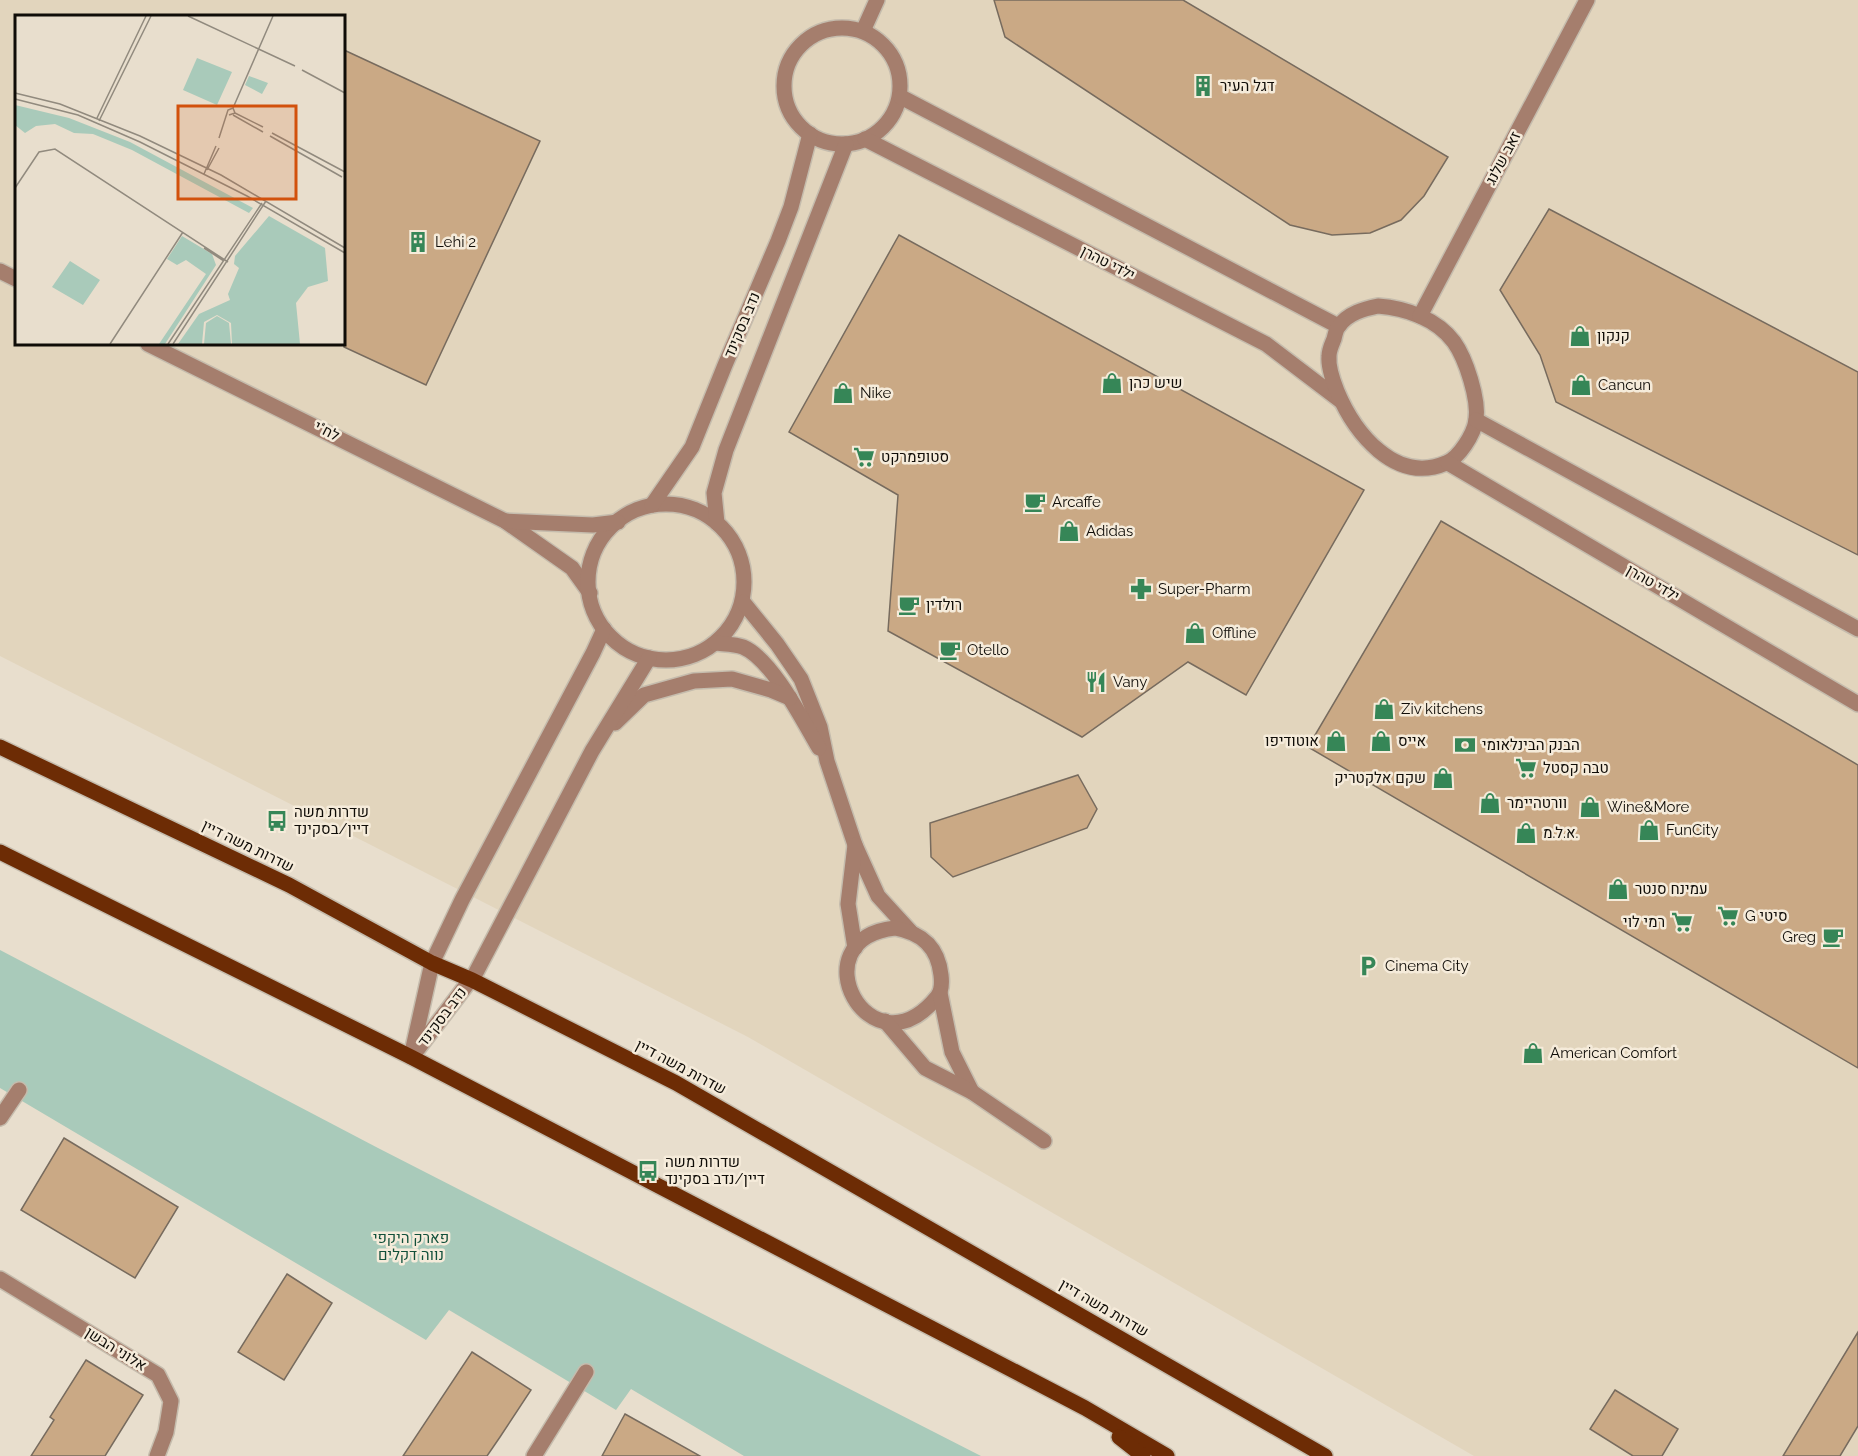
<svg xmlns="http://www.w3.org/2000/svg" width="1858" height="1456" viewBox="0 0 1858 1456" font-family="Raleway,Heebo,sans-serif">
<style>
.built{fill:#e2d5bd;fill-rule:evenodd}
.green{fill:#a9caba}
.building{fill:#caa985;stroke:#776b5e;stroke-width:1.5}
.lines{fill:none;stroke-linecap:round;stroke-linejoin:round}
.minor-casing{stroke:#c5bcad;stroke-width:18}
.major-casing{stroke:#c5bcad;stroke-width:18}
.minor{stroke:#a57e6d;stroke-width:15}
.major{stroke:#6d2c05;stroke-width:15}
.labels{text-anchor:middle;stroke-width:5;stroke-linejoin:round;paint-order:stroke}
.poi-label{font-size:15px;fill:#0f0c07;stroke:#f5ebda;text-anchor:start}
.street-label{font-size:15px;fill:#0f0c07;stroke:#f5ebda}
.park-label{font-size:15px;fill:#11503a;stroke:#f5ebda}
.inset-road{fill:none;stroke:#918a7e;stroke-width:1.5}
.view{fill:#d2510c;fill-opacity:0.15;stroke:#d2510c;stroke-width:3}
.inset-edge{fill:none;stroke:#0f0c07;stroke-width:3}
</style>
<rect width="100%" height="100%" fill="#e8decd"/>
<!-- built -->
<path class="built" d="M0,0H1858V1456H1474L748,1037L0,656ZM16,16H344V344H16Z"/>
<!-- green -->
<polygon class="green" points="0,950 378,1148 981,1456 744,1456 631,1389 616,1410 449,1310 426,1340 0,1088"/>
<!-- building -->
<g class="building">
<polygon points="994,0 1183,0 1448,157 1424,196 1401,220 1370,233 1332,235 1290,225 1005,37"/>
<polygon points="344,50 540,141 426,385 344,347"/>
<polygon points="1549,209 1858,372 1858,555 1556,402 1540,355 1500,290"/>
<polygon points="899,235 1364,490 1246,695 1188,662 1082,737 888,631 898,495 789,432"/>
<polygon points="1441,521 1858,765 1858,1068 1308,747"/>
<polygon points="1078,775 1097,809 1087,828 953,877 931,857 930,823"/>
<polygon points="64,1138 178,1207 135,1278 21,1210"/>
<polygon points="287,1274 332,1303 284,1380 238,1352"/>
<polygon points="1858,1332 1858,1426 1840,1456 1783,1456"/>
<polygon points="472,1352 531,1390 500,1437 487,1456 403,1456"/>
<polygon points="86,1360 143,1395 105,1456 31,1456 54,1420 50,1417"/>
<polygon points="1615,1390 1678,1429 1662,1456 1633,1456 1590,1429"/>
<polygon points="625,1414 700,1456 602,1456"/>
</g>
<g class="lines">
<defs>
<g id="minor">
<circle cx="842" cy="86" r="58"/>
<polyline points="863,31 877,0"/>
<polyline points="901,97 1338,326"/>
<polyline points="865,139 1266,344 1341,401"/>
<polyline points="0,271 16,279"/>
<path d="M1378,306C1406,308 1437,319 1454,342C1466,359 1479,399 1476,420C1474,434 1459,458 1446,463C1395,485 1354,432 1337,391C1333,381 1328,367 1329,356C1329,350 1332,344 1334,339C1335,335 1336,329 1339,326C1348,313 1364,309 1378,306Z"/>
<polyline points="1420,316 1587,0"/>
<polyline points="148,344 505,521 572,568 590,593"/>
<polyline points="1476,420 1858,629"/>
<polyline points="1448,463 1858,704"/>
<circle cx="666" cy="582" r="78"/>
<polyline points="652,505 692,447 725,365 778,241 791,207 810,134"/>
<polyline points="505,521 593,525 618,522"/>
<polyline points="717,523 714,493 726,450 846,144"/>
<polyline points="743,602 777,644 801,679 820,727 827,761 855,845 878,896 910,931"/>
<path d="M715,643C724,644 736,644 743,647C772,659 803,721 819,748"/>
<polyline points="615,723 644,695 694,681 732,679 771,690 790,698"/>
<path d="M895,928C922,933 938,947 941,975C942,983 942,991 937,997C870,1079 796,939 895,928Z"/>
<polyline points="855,948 848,904 855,845"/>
<polyline points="940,993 952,1052 972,1092"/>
<polyline points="885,1021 925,1068 972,1092 1044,1141"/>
<polyline points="414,1054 468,983 472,980 592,751 649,658"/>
<polyline points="411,1057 432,963 462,900 593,653 604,629"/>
<polyline points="0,1118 19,1090"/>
<polyline points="0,1279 158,1375 171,1401 166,1432 157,1456"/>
<polyline points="534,1456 586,1372"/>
</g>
<g id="major">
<polyline points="0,747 289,885 432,963 472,980 676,1083 1325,1456"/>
<polyline points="0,852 411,1057 1085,1408 1167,1456"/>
<polyline points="1119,1437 1143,1456"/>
</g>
</defs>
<!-- minor casing -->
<use href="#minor" class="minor-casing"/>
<!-- major casing -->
<use href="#major" class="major-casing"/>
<!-- minor -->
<use href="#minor" class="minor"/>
<!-- major -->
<use href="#major" class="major"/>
</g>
<!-- icons -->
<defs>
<symbol id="building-bare" viewBox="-9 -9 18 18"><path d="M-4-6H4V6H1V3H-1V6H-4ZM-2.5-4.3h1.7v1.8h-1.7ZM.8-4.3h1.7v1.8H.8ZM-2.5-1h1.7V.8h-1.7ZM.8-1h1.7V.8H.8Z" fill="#368657" stroke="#f5ebda" stroke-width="2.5" paint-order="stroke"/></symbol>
<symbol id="shop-bare" viewBox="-9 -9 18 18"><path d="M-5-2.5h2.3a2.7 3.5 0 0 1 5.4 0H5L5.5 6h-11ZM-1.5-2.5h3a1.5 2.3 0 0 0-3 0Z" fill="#368657" stroke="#f5ebda" stroke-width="2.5" paint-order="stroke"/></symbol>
<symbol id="supermarket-bare" viewBox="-9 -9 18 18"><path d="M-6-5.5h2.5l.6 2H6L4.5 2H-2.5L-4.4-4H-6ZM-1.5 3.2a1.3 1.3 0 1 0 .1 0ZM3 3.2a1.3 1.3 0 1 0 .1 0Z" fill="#368657" stroke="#f5ebda" stroke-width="2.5" paint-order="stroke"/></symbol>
<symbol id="cafe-bare" viewBox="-9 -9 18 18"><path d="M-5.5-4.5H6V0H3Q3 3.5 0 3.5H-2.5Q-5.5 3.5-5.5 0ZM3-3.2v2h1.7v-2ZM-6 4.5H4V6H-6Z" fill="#368657" stroke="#f5ebda" stroke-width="2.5" paint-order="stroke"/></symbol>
<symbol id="pharmacy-bare" viewBox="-9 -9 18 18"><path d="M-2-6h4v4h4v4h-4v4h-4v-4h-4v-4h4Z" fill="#368657" stroke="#f5ebda" stroke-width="2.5" paint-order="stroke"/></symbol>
<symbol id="restaurant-bare" viewBox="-9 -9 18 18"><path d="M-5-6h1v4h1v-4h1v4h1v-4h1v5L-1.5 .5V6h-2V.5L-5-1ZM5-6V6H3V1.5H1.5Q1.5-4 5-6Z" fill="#368657" stroke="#f5ebda" stroke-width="2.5" paint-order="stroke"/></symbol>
<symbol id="bank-bare" viewBox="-9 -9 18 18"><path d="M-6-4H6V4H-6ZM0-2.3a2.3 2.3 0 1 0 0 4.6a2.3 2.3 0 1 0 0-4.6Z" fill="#368657" stroke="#f5ebda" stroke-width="2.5" paint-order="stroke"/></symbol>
<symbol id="bus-bare" viewBox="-9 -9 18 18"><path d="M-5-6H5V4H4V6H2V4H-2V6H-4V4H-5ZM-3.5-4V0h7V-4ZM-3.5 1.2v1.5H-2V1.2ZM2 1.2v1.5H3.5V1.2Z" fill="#368657" stroke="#f5ebda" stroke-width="2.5" paint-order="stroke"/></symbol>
<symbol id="parking-bare" viewBox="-9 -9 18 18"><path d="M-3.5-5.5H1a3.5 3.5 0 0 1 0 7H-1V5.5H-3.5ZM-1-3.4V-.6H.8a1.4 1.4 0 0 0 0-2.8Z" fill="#368657" stroke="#f5ebda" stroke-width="2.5" paint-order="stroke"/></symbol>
</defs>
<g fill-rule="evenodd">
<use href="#building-bare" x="1188" y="71" width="30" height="30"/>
<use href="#building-bare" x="403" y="227" width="30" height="30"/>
<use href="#shop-bare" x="1565" y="321" width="30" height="30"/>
<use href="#shop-bare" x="1097" y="368" width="30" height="30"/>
<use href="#shop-bare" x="1566" y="370" width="30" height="30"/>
<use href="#shop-bare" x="828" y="378" width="30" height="30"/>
<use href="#supermarket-bare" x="849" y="442" width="30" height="30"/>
<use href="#cafe-bare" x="1020" y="487" width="30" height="30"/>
<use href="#shop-bare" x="1054" y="516" width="30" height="30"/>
<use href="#pharmacy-bare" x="1126" y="574" width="30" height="30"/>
<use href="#cafe-bare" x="894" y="590" width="30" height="30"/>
<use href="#shop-bare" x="1180" y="618" width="30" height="30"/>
<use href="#cafe-bare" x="935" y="635" width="30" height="30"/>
<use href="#restaurant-bare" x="1081" y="667" width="30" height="30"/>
<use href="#shop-bare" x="1369" y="694" width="30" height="30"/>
<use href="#shop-bare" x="1321" y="726" width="30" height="30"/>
<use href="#shop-bare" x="1366" y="726" width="30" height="30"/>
<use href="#bank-bare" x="1450" y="730" width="30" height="30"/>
<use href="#supermarket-bare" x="1511" y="753" width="30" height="30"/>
<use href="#shop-bare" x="1428" y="763" width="30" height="30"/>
<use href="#shop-bare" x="1475" y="788" width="30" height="30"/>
<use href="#shop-bare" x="1575" y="792" width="30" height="30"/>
<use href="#bus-bare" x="262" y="806" width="30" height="30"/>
<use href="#shop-bare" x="1634" y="815" width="30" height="30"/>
<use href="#shop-bare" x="1511" y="818" width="30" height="30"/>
<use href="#shop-bare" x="1603" y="874" width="30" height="30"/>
<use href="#supermarket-bare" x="1713" y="901" width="30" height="30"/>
<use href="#supermarket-bare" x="1667" y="907" width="30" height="30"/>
<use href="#cafe-bare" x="1818" y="922" width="30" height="30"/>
<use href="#parking-bare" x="1353" y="951" width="30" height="30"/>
<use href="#shop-bare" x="1518" y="1038" width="30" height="30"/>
<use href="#bus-bare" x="633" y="1156" width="30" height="30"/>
</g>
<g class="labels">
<!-- poi labels -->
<g class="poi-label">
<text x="1220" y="91">דגל העיר</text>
<text x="435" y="247">Lehi 2</text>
<text x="1597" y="341">קנקון</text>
<text x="1129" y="388">שיש כהן</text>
<text x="1598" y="390">Cancun</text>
<text x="860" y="398">Nike</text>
<text x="881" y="462">סטופמרקט</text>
<text x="1052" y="507">Arcaffe</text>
<text x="1086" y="536">Adidas</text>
<text x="1158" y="594">Super-Pharm</text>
<text x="926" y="610">רולדין</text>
<text x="1212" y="638">Offline</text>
<text x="967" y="655">Otello</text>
<text x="1113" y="687">Vany</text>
<text x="1401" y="714">Ziv kitchens</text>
<text x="1319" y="746" text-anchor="end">אוטודיפו</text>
<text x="1398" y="746">אייס</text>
<text x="1482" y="750">הבנק הבינלאומי</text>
<text x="1543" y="773">טבה קסטל</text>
<text x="1426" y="783" text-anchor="end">שקם אלקטריק</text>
<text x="1507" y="808">וורטהיימר</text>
<text x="1607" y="812">Wine&amp;More</text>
<text x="294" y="817">שדרות משה<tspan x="294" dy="17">דיין/בסקינד</tspan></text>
<text x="1666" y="835">FunCity</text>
<text x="1543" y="838">א.ל.מ.</text>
<text x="1635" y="894">עמינח סנטר</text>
<text x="1745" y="921">G סיטי</text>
<text x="1665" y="927" text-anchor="end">רמי לוי</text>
<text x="1816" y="942" text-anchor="end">Greg</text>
<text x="1385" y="971">Cinema City</text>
<text x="1550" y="1058">American Comfort</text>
<text x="665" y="1167">שדרות משה<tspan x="665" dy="17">דיין/נדב בסקינד</tspan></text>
</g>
<!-- street labels -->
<g class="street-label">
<text transform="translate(1503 158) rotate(-62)" y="5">זאב שלנג</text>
<text transform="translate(1108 263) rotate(27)" y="5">ילדי טהרן</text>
<text transform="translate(742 325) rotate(-67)" y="5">נדב בסקינד</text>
<text transform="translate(327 431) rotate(27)" y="5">לח"י</text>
<text transform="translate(1653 583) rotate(30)" y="5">ילדי טהרן</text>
<text transform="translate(248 846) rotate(26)" y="5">שדרות משה דיין</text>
<text transform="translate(442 1017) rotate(-53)" y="5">נדב בסקינד</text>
<text transform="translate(681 1067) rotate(28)" y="5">שדרות משה דיין</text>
<text transform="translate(1104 1308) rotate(30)" y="5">שדרות משה דיין</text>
<text transform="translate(116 1349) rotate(32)" y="5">אלוני הבשן</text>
</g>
<!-- park labels -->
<g class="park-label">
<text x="411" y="1243">פארק היקפי<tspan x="411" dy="17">נווה דקלים</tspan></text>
</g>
</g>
<!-- overview -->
<g transform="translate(15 15)">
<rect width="330" height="330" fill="#e8decd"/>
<path d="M182,43L217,57L202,90L168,75ZM234,61L253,68L247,79L230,70ZM0,90L54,103L115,127L238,193L234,198L117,135L78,119L59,118L40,109L21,111L10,118L0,110ZM254,201L310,233L313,266L293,272L281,288L285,329H217L216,308L202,300L189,307L187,329H163L184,299L215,285L213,279L224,253L219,249L220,241ZM167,221L197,239L201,250L150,329H144L191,259L171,245L162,250L152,244ZM55,246L85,265L68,290L37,272ZM202,301L214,308L216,329H189L191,308Z" fill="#a9caba"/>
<path class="inset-road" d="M173,1L280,51M287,55L330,78M0,78L45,89L125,121L206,160L330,233M0,84L63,100L125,127L232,181L330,238M218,93L258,1M220,98L248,112M218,100L248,117M82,103L131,1M84,106L136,1M257,118L330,157M255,121L327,162M204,123L213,95L218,93L220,98L214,100M192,155L204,133M189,159L201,131M0,173L24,137L40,134L213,247M189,233L209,246M95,329L168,217M153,329L247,188M158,329L251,186"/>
<path class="view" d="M163,91H281V184H163Z"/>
<rect width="330" height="330" class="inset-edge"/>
</g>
</svg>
